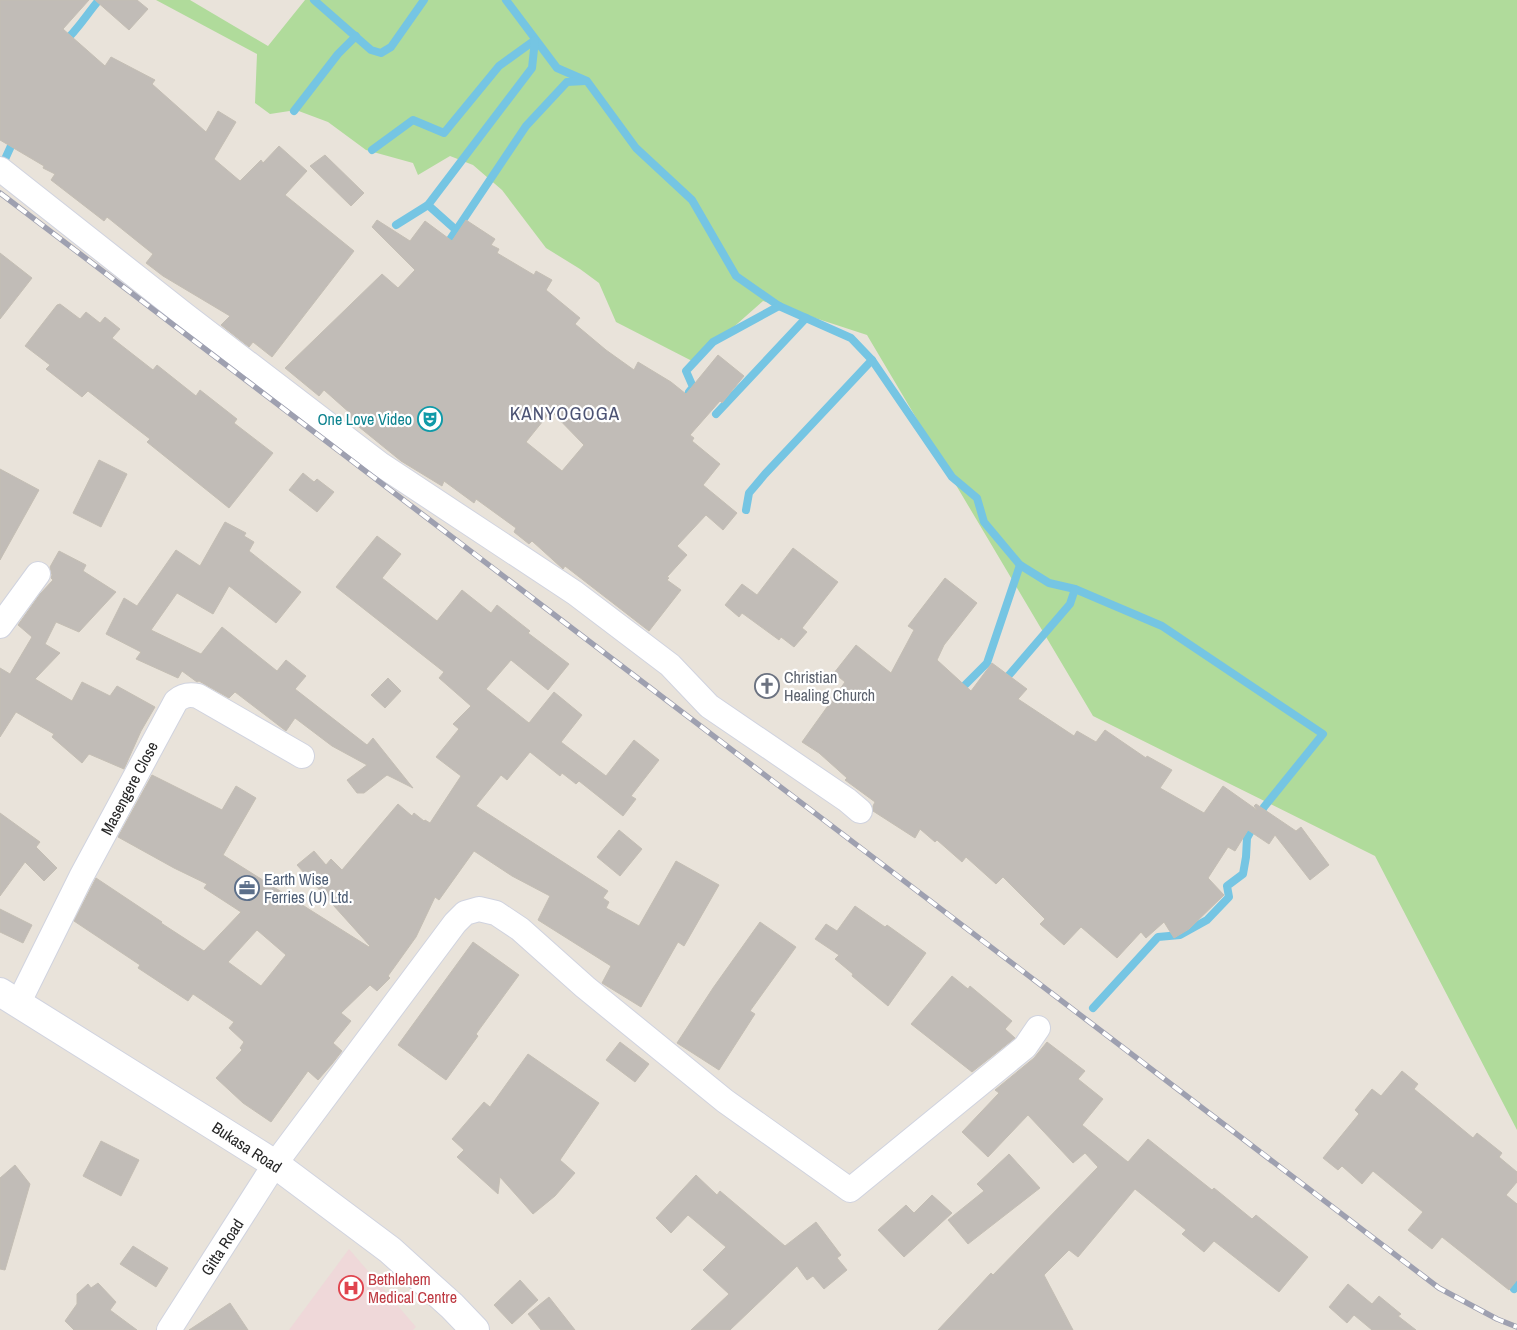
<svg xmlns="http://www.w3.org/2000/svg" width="1517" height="1330" viewBox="0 0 1517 1330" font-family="'Archivo Narrow',sans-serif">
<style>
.medical{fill:#efd8d9}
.green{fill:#b0db9b}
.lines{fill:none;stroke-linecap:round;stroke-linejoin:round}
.stream{stroke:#75c5e3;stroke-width:8}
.building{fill:#c1bcb7;stroke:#c4beb4;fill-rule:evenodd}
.minor-casing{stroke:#d0d3df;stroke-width:26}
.tertiary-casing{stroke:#d0d3df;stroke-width:30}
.minor{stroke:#fff;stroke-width:24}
.tertiary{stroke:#fff;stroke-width:28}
.rail-casing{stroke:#9ea0b0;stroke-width:5.5}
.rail{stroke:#fff;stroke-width:4;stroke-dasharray:11;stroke-linecap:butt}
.labels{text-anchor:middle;stroke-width:4.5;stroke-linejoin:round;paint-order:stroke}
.culture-label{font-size:16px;fill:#0d838f;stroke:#fff;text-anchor:end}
.worship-label{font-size:16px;fill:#5b616d;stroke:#fff;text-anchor:start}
.street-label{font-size:16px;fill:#272727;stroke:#fff}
.service-label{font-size:16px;fill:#4e5e75;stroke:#fff;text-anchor:start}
.health-label{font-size:16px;fill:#be3a42;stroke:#fff;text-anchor:start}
.quarter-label{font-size:19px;letter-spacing:1px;fill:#4c5374;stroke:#fff}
</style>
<rect width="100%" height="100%" fill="#e9e3da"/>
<!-- medical -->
<polygon class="medical" points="349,1249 416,1327 413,1330 289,1330"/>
<!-- green -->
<polygon class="green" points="156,0 190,0 268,46 305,0 1517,0 1517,1130 1375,856 1093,716 867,335 763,301 694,362 616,322 599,283 580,269 546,248 502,190 473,165 450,156 418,175 413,163 366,150 328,122 296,110 270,114 255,103 257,54"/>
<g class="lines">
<!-- stream -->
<g class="stream">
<polyline points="314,0 371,50 381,53 391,47 424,0"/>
<polyline points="506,0 557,68 587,81 636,148 692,200 736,276 779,306 851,338 872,360 952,477 977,498 984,522 1020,565 1049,583 1075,589 1162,626 1323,734 1264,807 1247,838 1246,857 1243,874 1227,886 1229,897 1207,920 1180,935 1158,937 1093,1008"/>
<path d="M63,43C77,31 87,14 99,0"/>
<polyline points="294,111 338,54 356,36"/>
<polyline points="372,150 413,120 444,133 499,66 535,40"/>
<polyline points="1,168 15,137"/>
<polyline points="428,205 456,230"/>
<polyline points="396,225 428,205 532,68 535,40"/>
<polyline points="445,247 526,126 567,82 585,81"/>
<polyline points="689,392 693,387 686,371 713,342 779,306"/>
<polyline points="716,414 806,318"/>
<polyline points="746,510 749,493 765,474 872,360"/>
<polyline points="1003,682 1070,604 1075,589"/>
<polyline points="958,692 987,663 1020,565"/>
<polyline points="1514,1289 1517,1285"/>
</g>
</g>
<!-- building -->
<g class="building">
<polygon points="0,0 89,0 63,29 105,66 111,57 155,80 152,84 206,132 218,111 236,122 214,159 240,181 261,160 263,163 279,146 307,171 285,195 354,251 272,357 253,342 249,347 221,325 230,316 163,276 146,263 153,254 107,217 104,221 51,180 55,174 43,168 44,166 0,140"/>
<polygon points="95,0 137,0 148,9 129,30"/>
<polygon points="325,155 364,193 351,206 310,166"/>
<path d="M377,220L410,241L425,221L452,241L466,220L495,239L491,245L499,249L497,253L534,275L536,271L552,280L546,290L580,318L575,324L606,350L634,370L638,362L671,382L686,394L718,355L744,376L722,403L720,401L690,435L694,438L692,441L720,464L703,485L737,513L723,530L706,515L677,546L687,555L667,577L669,578L667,580L681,590L649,631L565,566L563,569L532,541L529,544L514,532L516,528L476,499L474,503L444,481L442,486L401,461L348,418L351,414L324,390L319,396L285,368L382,274L398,288L415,270L372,227ZM551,411L584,445L562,471L526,442Z"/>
<polygon points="0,253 32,278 0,319"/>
<polygon points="60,304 80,319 86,312 100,323 105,317 120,329 112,338 153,370 157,365 196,396 200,390 237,419 234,423 273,453 229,508 147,442 150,439 115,412 88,391 82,397 46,369 50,365 25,346 57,305"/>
<polygon points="99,460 127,474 101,527 73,513"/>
<polygon points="0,469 39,490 0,560"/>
<polygon points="303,473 314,482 317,479 334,492 317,512 289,490"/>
<polygon points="225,522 246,533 244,536 254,542 249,551 301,592 276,623 229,586 213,614 177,593 151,630 201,654 222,627 277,671 286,660 306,676 295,689 367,745 373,738 413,788 387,775 364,793 357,793 347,780 367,765 332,746 295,718 286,731 235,692 229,698 199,681 197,682 182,671 178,678 136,659 141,652 106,634 124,598 137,606 176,550 200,566"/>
<path d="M377,536L401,554L382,578L437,621L462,590L491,613L497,605L530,631L528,633L569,664L548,690L511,660L486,689L529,723L554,692L582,715L561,742L606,776L634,740L659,760L631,796L636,799L623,816L579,781L576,784L562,773L560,776L530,752L507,780L501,775L476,806L608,891L603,898L609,902L606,908L639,926L676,861L719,885L684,946L678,942L641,1007L602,983L611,966L538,920L550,896L512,876L474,851L439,900L435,897L416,937L388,976L390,978L377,991L370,985L341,1013L351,1021L333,1043L342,1051L332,1064L318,1080L308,1071L271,1122L243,1103L216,1078L242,1050L240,1048L244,1042L229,1028L234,1022L193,994L188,1001L138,968L140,965L74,921L96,878L162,922L161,923L204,951L241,912L204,888L207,884L174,868L118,837L152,775L222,810L236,786L256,798L223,855L369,947L370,946L297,865L314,851L326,865L331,859L342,870L398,804L412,816L414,813L424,821L425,820L430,823L461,776L436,757L459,729L453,724L471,706L439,678L444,672L336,587ZM257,930L286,955L261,986L228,962Z"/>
<polygon points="793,548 838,582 802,628 807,632 794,647 781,637 779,640 742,613 739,617 725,605 742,584 757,595"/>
<polygon points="59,551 86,565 83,571 116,592 79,632 56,622 45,644 60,653 35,679 72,701 82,682 110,696 117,686 155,707 141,731 124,769 89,754 82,763 52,737 54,734 16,712 0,737 0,668 10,674 32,637 18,625 40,594 53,580 51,578 52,575 50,567"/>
<polygon points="945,578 977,603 944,645 937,660 971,691 992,663 1027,689 1018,699 1074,736 1077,731 1096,742 1105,730 1146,758 1147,756 1172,770 1160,788 1204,813 1223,786 1257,810 1254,806 1256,804 1296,831 1301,827 1329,865 1310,880 1275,835 1269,844 1248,830 1235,851 1228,847 1208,878 1224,895 1189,929 1174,938 1164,922 1146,938 1141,932 1117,958 1081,927 1064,945 1040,924 1045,919 1003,877 996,884 966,857 962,862 937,840 935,842 920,829 915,838 873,811 873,806 875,802 845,780 847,778 819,753 802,742 845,682 834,673 856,645 891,673 914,630 908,626"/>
<polygon points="388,678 401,691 385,708 371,695"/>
<polygon points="0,813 40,842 36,847 57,868 44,881 25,862 0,896"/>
<polygon points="619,830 642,849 620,876 597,857"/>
<polygon points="855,906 885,927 887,925 926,953 888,1006 852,976 853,974 835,959 839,955 815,939 826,924 837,931"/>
<polygon points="0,909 32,925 23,943 0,932"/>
<polygon points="760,922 796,947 750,1011 755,1014 719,1070 677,1043 713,988"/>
<polygon points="473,942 519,975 476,1034 478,1036 446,1080 398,1045"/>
<polygon points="952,976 968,989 970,986 1012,1021 1005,1029 1015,1038 972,1072 911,1024"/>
<polygon points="620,1042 649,1064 635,1082 606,1060"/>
<polygon points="1047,1042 1085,1071 1078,1079 1103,1099 1082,1125 1128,1162 1148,1139 1212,1190 1214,1188 1252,1219 1256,1215 1308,1257 1279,1292 1214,1241 1204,1252 1182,1234 1186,1230 1135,1189 1078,1257 1069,1250 1044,1275 1073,1330 938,1330 991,1273 993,1275 1098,1167 1085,1153 1073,1163 1028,1115 988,1157 962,1132 999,1093 995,1090 1034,1058"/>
<polygon points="528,1054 599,1103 560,1160 575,1173 555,1196 533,1214 500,1177 498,1194 457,1157 464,1150 452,1139 484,1102 490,1107"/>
<polygon points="1402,1071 1418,1084 1414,1089 1473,1138 1477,1133 1502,1153 1499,1157 1517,1172 1517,1182 1506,1195 1517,1204 1517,1280 1509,1290 1442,1237 1432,1249 1408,1230 1423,1212 1373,1171 1362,1184 1342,1166 1338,1170 1323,1158 1359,1114 1355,1110 1372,1089 1381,1096"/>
<polygon points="101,1141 139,1160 121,1196 83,1176"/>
<polygon points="1009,1154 1040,1188 968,1244 948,1220 984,1191 977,1184"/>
<polygon points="15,1165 30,1184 5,1270 0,1269 0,1178"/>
<polygon points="696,1175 717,1195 720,1191 785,1246 816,1222 841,1255 837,1258 847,1270 824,1289 813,1276 807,1280 797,1266 730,1330 691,1330 729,1294 703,1270 726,1247 688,1215 671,1233 656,1218"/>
<polygon points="932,1195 952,1213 904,1257 878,1230 906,1205 914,1213"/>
<polygon points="133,1246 168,1268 156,1287 120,1264"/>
<polygon points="520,1280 538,1300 512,1324 494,1305"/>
<polygon points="98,1283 116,1302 110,1310 137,1330 74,1330 65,1321 77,1304 77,1294 88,1284 91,1288"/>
<polygon points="1348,1284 1372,1304 1379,1296 1401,1314 1398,1316 1416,1330 1372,1330 1354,1315 1347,1323 1329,1307"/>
<polygon points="549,1297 575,1330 541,1330 528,1314"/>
<polygon points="230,1303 248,1330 189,1330"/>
</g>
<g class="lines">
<defs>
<g id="minor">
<polyline points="0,169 185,315 380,464 575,593 670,665 709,706 847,800 860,811"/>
<polyline points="0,626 38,574"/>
<path d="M18,1004L81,877L176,701C183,695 189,694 198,696L302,756"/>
<polyline points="169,1330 275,1164 455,923 465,913 479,909 496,913 520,929 585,987 725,1101 850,1190 1025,1047 1038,1028"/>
</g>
<polyline id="tertiary" points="0,992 275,1164 390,1250 452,1306 475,1330"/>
</defs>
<!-- minor casing -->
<use href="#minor" class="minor-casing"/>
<!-- tertiary casing -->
<use href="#tertiary" class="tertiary-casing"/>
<!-- minor -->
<use href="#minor" class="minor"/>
<!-- tertiary -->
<use href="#tertiary" class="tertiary"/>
<defs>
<polyline id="rail" points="0,193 1439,1288 1497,1319 1517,1327"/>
</defs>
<!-- rail casing -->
<use href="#rail" class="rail-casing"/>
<!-- rail -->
<use href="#rail" class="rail"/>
</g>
<!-- icons -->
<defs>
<symbol id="theatre-ring" viewBox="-11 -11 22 22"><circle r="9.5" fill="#fff" stroke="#0f9aa8" stroke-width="1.5"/><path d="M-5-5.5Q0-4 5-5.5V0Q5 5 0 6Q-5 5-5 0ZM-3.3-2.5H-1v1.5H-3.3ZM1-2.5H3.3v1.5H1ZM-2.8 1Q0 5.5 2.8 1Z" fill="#0f9aa8"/></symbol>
<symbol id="church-ring" viewBox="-11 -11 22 22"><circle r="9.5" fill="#fff" stroke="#6b7280" stroke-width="1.5"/><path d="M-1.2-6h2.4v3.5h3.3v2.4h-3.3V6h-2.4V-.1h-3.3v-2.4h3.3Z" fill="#6b7280"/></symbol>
<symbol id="office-ring" viewBox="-11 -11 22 22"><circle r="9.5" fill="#fff" stroke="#5c6f8a" stroke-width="1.5"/><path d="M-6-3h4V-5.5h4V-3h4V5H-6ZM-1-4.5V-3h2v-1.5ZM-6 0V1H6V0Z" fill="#5c6f8a"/></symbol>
<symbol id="hospital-ring" viewBox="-11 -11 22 22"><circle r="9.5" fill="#fff" stroke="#e0444e" stroke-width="1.5"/><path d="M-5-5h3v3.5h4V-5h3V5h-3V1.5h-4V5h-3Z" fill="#e0444e"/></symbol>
</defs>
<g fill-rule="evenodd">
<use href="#theatre-ring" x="416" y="405" width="28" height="28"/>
<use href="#church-ring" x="753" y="672" width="28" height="28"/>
<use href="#office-ring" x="233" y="874" width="28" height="28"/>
<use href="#hospital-ring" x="337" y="1274" width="28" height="28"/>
</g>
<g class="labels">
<!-- culture labels -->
<g class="culture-label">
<text x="412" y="425">One Love Video</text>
</g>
<!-- worship labels -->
<g class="worship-label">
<text x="784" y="683">Christian<tspan x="784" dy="18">Healing Church</tspan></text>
</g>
<!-- street labels -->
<g class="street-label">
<text transform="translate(129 788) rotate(-62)" y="6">Masengere Close</text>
<text transform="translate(247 1147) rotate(33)" y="6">Bukasa Road</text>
<text transform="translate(222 1247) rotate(-57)" y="6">Gitta Road</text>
</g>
<!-- service labels -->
<g class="service-label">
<text x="264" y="885">Earth Wise<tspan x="264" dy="18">Ferries (U) Ltd.</tspan></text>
</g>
<!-- health labels -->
<g class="health-label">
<text x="368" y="1285">Bethlehem<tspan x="368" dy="18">Medical Centre</tspan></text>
</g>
<!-- quarter labels -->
<g class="quarter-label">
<text x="565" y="420">KANYOGOGA</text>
</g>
</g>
</svg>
